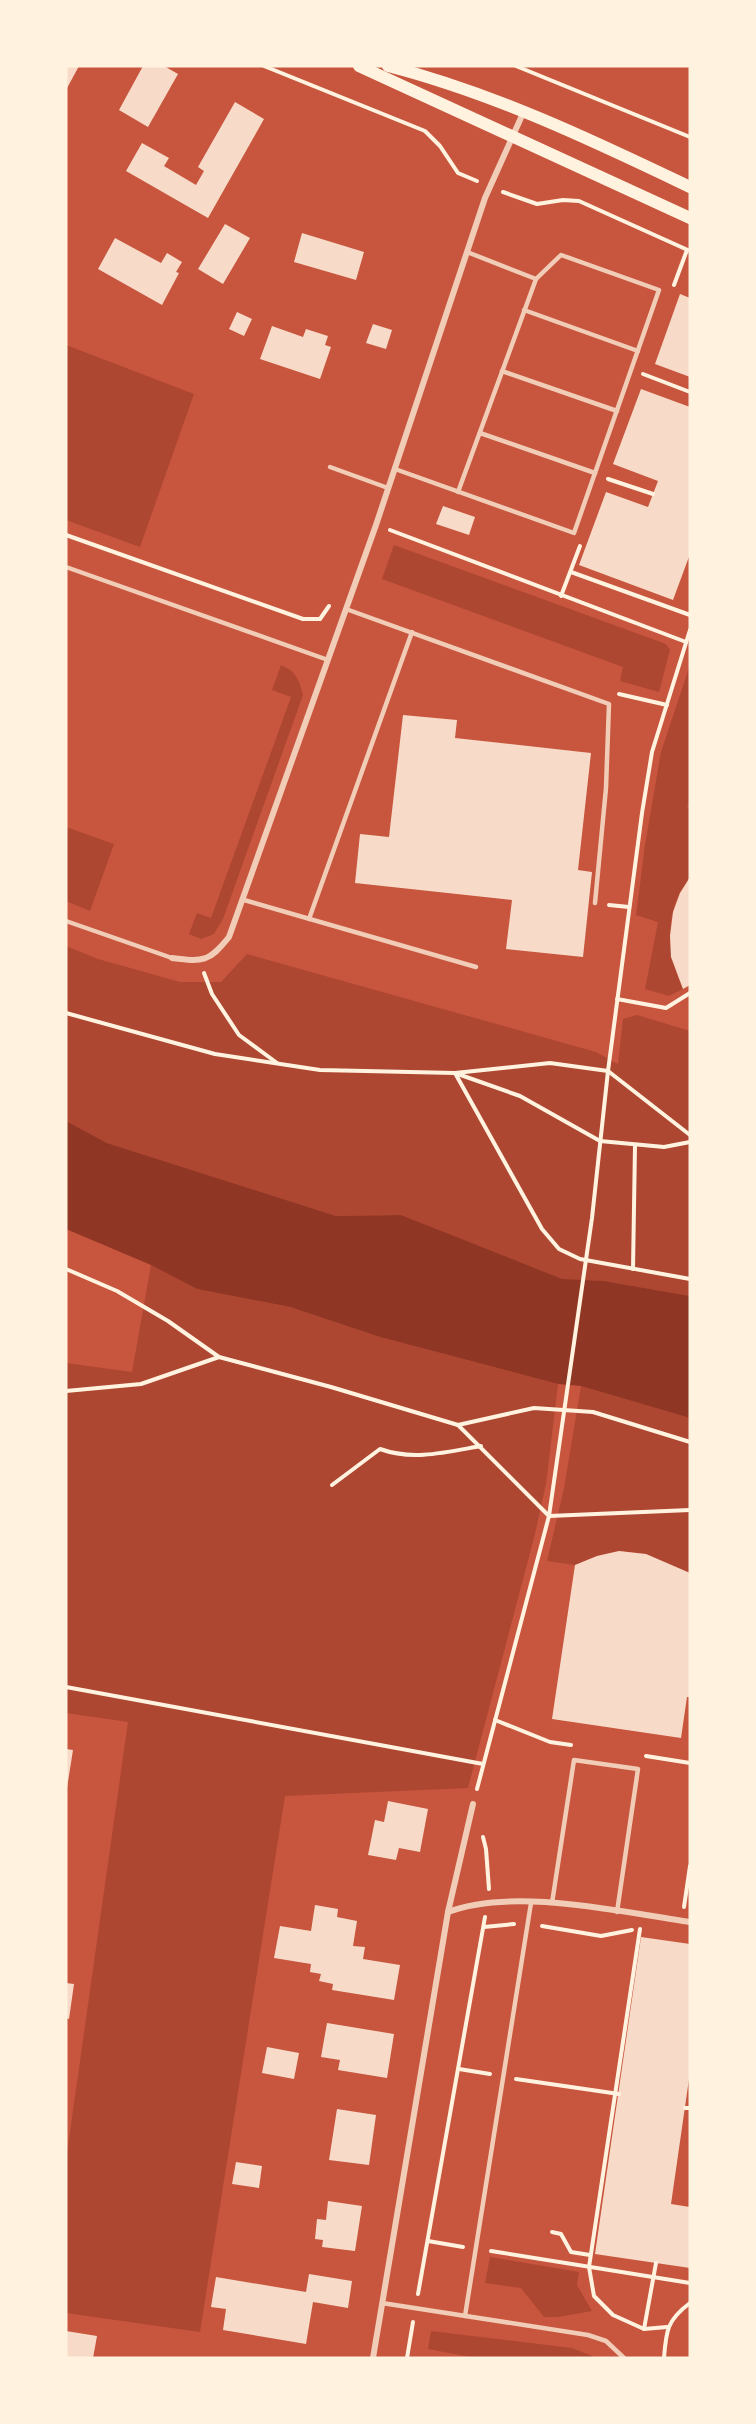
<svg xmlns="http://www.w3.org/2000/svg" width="756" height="2424" viewBox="0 0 756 2424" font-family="'IBM Plex Serif',serif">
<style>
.green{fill:#ae4732}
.water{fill:#8f3625}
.building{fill:#f7dbc8}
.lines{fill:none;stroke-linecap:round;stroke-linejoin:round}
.path{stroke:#fff3e0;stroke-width:4}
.service{stroke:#f1ccb7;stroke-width:4.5}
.minor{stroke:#f1ccb7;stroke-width:6}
.secondary{stroke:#fff3e0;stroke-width:12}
</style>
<rect width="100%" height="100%" fill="#c8553d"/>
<!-- green -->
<g class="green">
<polygon points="66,345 194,394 140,547 66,520"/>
<polygon points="394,545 666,644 670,650 659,692 620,681 623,667 382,579"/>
<path d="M281,665C296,671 299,680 303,695L223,919L214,934L201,939L189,934L197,913L211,918L291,697L272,690Z"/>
<path d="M690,665V799L687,807L690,808C690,823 694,867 689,878C687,884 682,889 679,894C665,925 669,958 683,989L669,996L645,989L658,922L636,915L645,845L661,752Z"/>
<polygon points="66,827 114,844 90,911 66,901"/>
<polygon points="66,946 98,959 180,982 221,982 247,954 596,1052 618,1064 623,1019 637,1015 690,1031 690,1296 604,1281 562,1280 401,1215 336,1216 107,1143 66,1121"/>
<polygon points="151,1265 197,1289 290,1307 380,1337 558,1384 546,1484 535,1534 468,1788 285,1796 200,2332 66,2313 66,2160 128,1722 66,1713 66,1363 132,1372"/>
<polygon points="581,1386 690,1418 690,1573 646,1554 619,1551 597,1556 575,1565 547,1561 564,1488"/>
<polygon points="490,2257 579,2272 577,2285 592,2311 558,2317 544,2317 521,2288 485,2283"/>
<polygon points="431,2331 572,2348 597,2358 475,2358 428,2349"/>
</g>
<!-- water -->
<polygon class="water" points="66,1121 107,1143 336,1216 401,1215 562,1279 604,1281 690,1296 690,1418 581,1386 558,1384 380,1337 290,1307 197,1289 151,1265 66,1229"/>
<!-- building -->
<g class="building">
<polygon points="66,66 79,66 66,90"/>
<polygon points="143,66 164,66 178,74 148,127 119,110"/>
<polygon points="235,102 264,119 208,218 126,171 142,143 169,158 164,166 196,185 204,171 198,167"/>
<polygon points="225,224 250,238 223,284 198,269"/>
<polygon points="302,233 364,252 356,280 294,262"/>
<polygon points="115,238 161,263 167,253 182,262 176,272 179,273 162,305 98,269"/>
<polygon points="680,294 690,298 690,377 655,364"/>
<polygon points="237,312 252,319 244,336 229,329"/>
<polygon points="373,324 392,330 386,349 366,343"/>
<polygon points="272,326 303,337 306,329 328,336 325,345 331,347 320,379 260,359"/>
<polygon points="641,389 690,407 690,554 673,600 579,565 606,492 648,507 658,481 613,464"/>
<polygon points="443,506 475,517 469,535 436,524"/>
<polygon points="403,715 457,720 455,738 591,753 578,870 592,872 583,957 506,949 512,900 355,883 360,834 389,837"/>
<polygon points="690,877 690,985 683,989 671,957 670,936 673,912 680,893"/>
<polygon points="619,1551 646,1554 690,1573 690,1697 687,1697 681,1738 552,1719 575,1565 597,1556"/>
<polygon points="66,1749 73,1750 67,1788 66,1788"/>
<polygon points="388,1801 428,1809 420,1852 399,1848 396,1860 368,1855 375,1820 384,1822"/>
<polygon points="315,1905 338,1909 337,1917 357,1921 353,1946 365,1947 363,1959 400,1965 394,2000 332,1990 333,1984 319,1981 321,1974 310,1972 311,1964 274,1958 280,1926 311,1931"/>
<polygon points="641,1937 690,1944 690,2072 671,2204 690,2207 690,2268 595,2254"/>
<polygon points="66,1983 74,1984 69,2019 66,2018"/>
<polygon points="327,2023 394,2034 387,2078 338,2070 340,2060 321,2057"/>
<polygon points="267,2047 299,2053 294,2079 262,2073"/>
<polygon points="337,2109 376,2115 369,2165 329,2160"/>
<polygon points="236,2162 262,2166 259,2188 232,2184"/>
<polygon points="328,2201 362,2206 355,2251 322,2247 323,2240 315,2239 317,2219 326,2220"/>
<polygon points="309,2274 352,2281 348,2308 313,2302 306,2344 223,2330 226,2309 211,2307 216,2277 306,2292"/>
<polygon points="66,2331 97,2336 93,2358 66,2358"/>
</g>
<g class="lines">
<!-- path -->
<g class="path">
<polyline points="264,66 425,131 440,146 458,173 477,181"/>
<polyline points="516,66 690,137"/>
<polyline points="503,192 537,204 563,200 579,201 690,251"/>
<polyline points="674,285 687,250"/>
<polyline points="643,374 690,392"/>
<polyline points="608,479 653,494"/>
<polyline points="390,530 686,642"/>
<polyline points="66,535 303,619 320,619 329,606"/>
<polyline points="571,572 690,615"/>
<polyline points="561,596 580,546"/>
<polyline points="619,694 667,705"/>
<polyline points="609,905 629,907"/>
<polyline points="204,973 212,994 239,1035 277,1063"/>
<polyline points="617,999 666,1008 690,993"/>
<polyline points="66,1013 215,1054 320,1070 455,1073 520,1096 600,1141 664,1147 690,1142"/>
<polyline points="690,1135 608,1071 550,1063 455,1073 542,1229 559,1249 580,1259 690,1279"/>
<polyline points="66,1269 117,1291 168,1321 219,1357 331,1387 458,1425 549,1516 690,1510"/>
<polyline points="633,1269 635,1146"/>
<polyline points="66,1391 141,1384 219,1357"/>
<polyline points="458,1425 534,1408 593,1412 690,1442"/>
<path d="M332,1485L380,1449C413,1461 447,1452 481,1446"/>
<polyline points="66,1687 483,1764"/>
<polyline points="495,1720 550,1742 571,1745"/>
<polyline points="646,1756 690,1763"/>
<polyline points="477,1789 549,1516 592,1218 608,1071 642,813 652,752 690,630"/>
<polyline points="483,1837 486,1849 489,1889"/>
<polyline points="684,1907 690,1866"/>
<polyline points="542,1926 601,1936 632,1930"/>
<polyline points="484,1927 514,1924"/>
<polyline points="640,1929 589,2267 594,2296 613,2315 644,2329 667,2327"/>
<polyline points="459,2069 490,2074"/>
<polyline points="516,2079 619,2094"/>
<polyline points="685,2108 690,2108"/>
<polyline points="552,2232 561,2234 571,2252 590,2255"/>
<polyline points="428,2241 463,2247"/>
<polyline points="491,2251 690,2283"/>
<polyline points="418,2294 485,1917"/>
<polyline points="644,2329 656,2263"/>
<polyline points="407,2358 413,2322"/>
<path d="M664,2358C666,2331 667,2320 690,2303"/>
</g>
<!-- service -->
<g class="service">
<polyline points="524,310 638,351"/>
<polyline points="502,371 617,411"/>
<polyline points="480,433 595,473"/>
<polyline points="330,467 388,488"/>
<polyline points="395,469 574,533 659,290 561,255 536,279 467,252"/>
<polyline points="458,492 536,279"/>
<polyline points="66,567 328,660"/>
<polyline points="346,609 609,704 606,788 595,903"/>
<polyline points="244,900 476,967"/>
<polyline points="309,919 412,632"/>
<polyline points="66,921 172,958"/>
<polyline points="552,1903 574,1760 638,1769 617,1912"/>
<polyline points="382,2303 588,2335 606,2341 624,2358"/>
<polyline points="465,2316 531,1903"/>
</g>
<!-- minor -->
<g class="minor">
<path d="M172,958C203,962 209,962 229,937L376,525L485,198L524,111"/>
<path d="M448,1912C514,1887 620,1912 690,1922"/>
<polyline points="373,2358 448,1912 473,1804"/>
</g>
<!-- secondary -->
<g class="secondary">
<polyline points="359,66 690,218"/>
<path d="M388,66C493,93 592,140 690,187"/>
</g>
</g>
<!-- border -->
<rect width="756" height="2424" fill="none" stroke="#fff3e0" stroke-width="135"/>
</svg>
